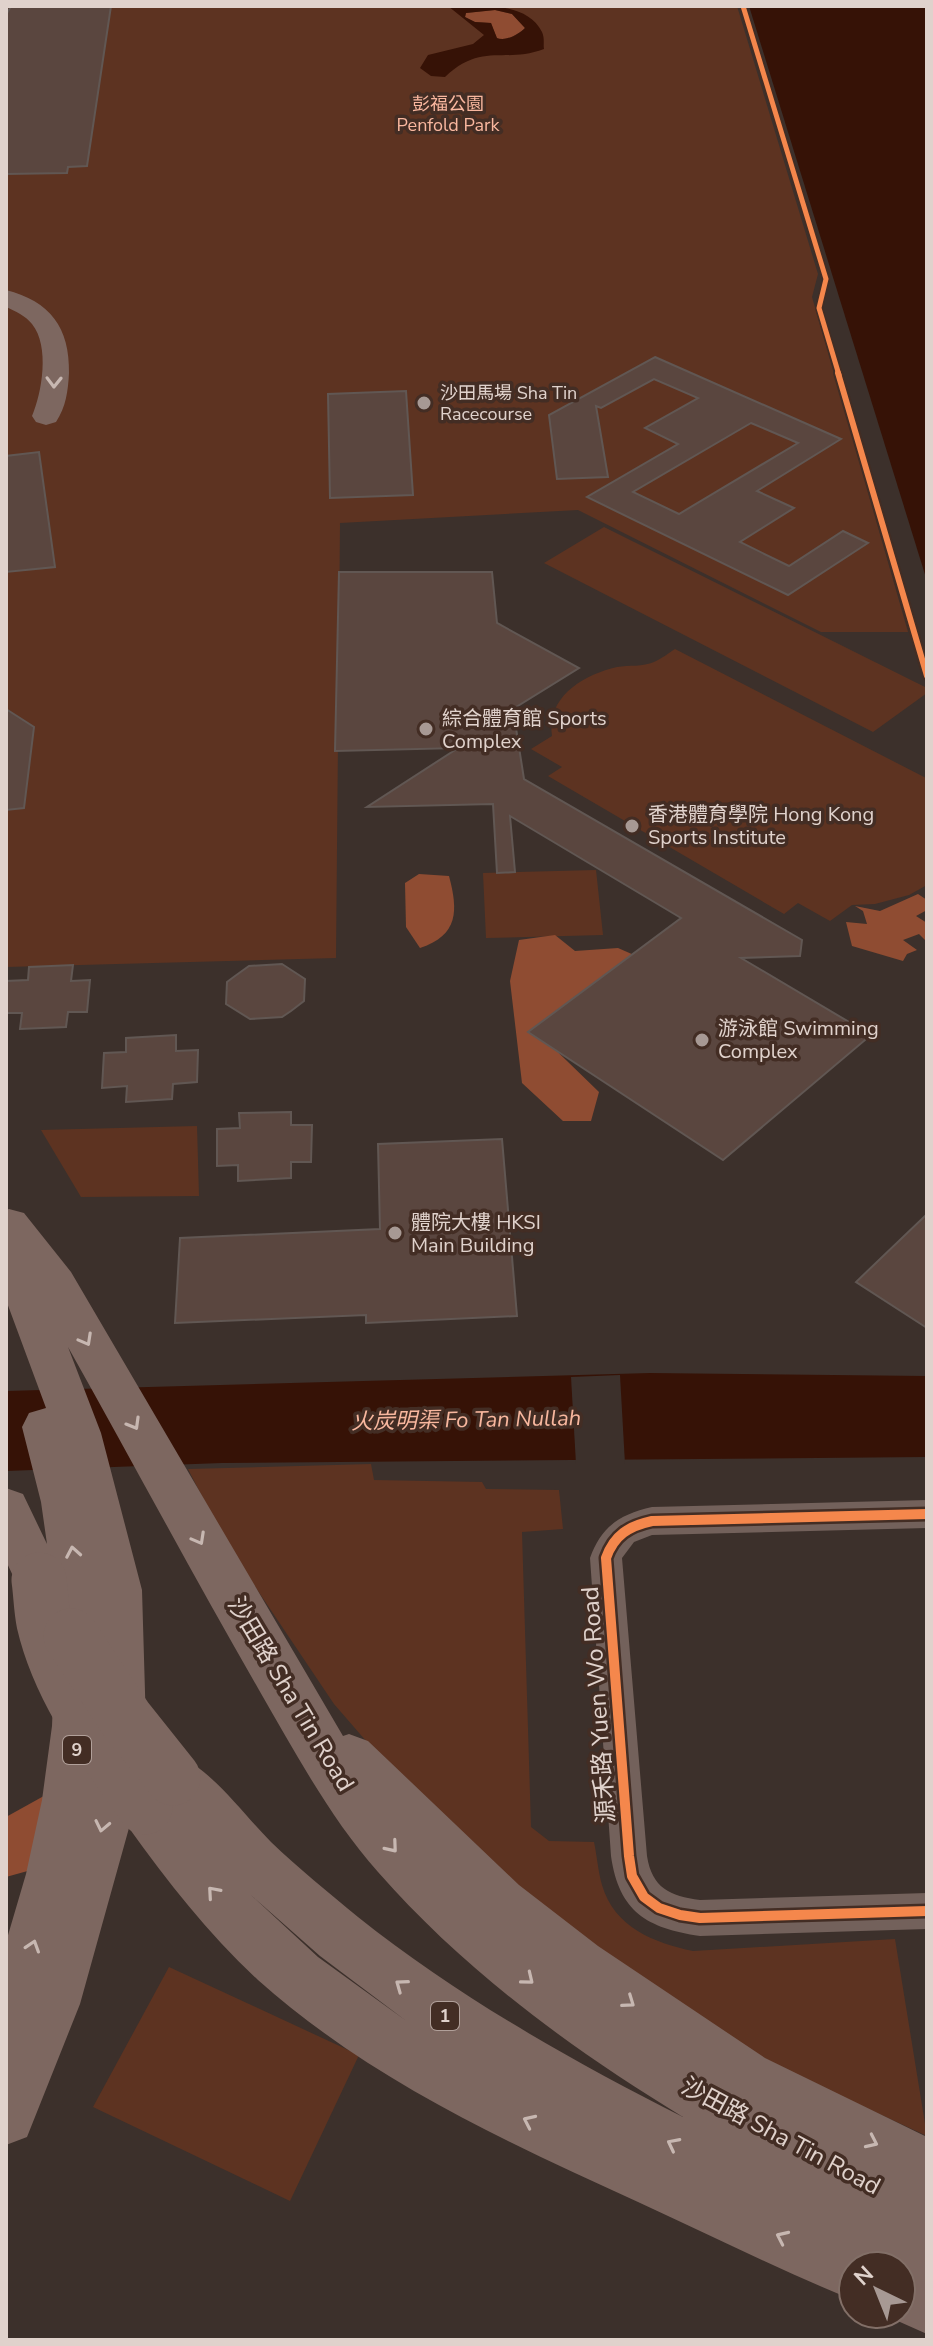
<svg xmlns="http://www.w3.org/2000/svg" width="933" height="2346" viewBox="0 0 933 2346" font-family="'Nunito Sans','Noto Sans TC',sans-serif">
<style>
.green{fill:#5d3321}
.forest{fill:#8f4c32}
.water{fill:#361206;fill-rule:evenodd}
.pier{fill:#3c302b}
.building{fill:#5a463f;stroke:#615753;stroke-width:2;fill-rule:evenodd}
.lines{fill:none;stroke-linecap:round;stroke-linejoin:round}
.minor{fill:#73615b;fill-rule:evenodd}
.highway{fill:#7d6760;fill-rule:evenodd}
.highway-bridge{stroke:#7d6760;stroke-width:55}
.cycleway-far2-casing{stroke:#432d24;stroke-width:8}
.cycleway-far1-casing{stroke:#432d24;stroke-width:10}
.cycleway-casing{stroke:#432d24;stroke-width:15}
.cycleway-far2{stroke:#f5874c;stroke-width:5}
.cycleway-far1{stroke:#f5874c;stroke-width:6}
.cycleway{stroke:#f5874c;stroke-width:10}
.oneway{stroke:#c7b7b1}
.poi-dot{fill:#a79994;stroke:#432d24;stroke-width:3}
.labels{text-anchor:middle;stroke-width:7;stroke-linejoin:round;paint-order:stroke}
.far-park-label{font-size:18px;fill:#f9b79f;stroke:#432d24}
.far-poi-label{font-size:18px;fill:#e0d2cc;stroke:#432d24;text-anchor:start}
.shield{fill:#432d24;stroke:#b1a09a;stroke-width:2}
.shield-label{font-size:18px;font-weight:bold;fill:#e0d2cc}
.poi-label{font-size:20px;fill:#e0d2cc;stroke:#432d24;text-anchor:start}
.water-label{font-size:22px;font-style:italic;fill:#f8b79e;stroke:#432d24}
.near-street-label{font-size:24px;fill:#e0d2cc;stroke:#432d24}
</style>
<rect width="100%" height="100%" fill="#3c302b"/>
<!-- green -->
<g class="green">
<polygon points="6,6 737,6 818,274 812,297 908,632 821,632 578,510 340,523 336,958 6,967"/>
<polygon points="604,527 927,688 927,693 873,732 544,563"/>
<path d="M675,649L926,778L927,885L909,895L875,904L852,905L830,921L798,903L784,914L548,776L562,767L531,749L552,736C546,697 583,675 617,667C629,665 643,667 654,662C661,659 669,653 675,649Z"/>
<polygon points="596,870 603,935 486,938 483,873"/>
<polygon points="197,1126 199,1196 81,1197 41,1130"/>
<path d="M371,1464L374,1480L482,1482L486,1489L559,1490L563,1529L522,1532L531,1827L549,1841L594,1842C597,1856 598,1871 602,1885C614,1927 654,1943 693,1951L895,1939L927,2136L784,2070L586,1952L399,1779L334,1704L227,1545L188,1469Z"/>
<polygon points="169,1967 359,2055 290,2201 93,2107"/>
</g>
<!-- forest -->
<g class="forest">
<path d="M495,10L512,14L525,28C519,34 506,41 497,39L491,23L475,22L465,17L466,13Z"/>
<path d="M419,874L449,876C458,910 459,935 420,948L406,927L405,883Z"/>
<polygon points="918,894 927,900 927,910 916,916 927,923 927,942 919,934 903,940 917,950 907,954 903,961 852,946 846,922 867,924 863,911 855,906 880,911"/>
<polygon points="555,935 575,951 618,948 634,955 534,1029 599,1092 591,1121 563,1121 522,1083 510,981 519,940"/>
<polygon points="60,1787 42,1867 6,1877 6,1817"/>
</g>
<!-- water -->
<g class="water">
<path d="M448,6C477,6 526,0 542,32C545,39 543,44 544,49C504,64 482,42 445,77L431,76L420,68L428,55L473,44L484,35ZM495,10L512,14L525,28C519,34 506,42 497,38L491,23L475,22L465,17L466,13Z"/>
<polygon points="749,6 927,6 927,581"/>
<polygon points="650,1373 927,1376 927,1457 222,1463 6,1471 6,1391"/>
</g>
<!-- pier -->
<polygon class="pier" points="620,1375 625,1464 576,1464 571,1377"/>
<!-- building -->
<g class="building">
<polygon points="11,6 111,6 87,166 68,167 67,173 6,174 6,15"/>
<path d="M655,357L841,439L757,491L794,508L740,542L789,566L843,531L868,543L788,595L587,497L678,444L645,428L698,398L654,379L601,408L596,406L608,477L557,479L549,415ZM751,423L798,443L679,514L633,492Z"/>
<polygon points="406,391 413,495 330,498 328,394"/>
<polygon points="39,452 55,567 6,572 6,456"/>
<polygon points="339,572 492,572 497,623 579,668 513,709 524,779 802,940 800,956 741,958 871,1035 723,1160 528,1032 681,918 510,816 515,872 497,873 493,804 367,807 458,748 335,751"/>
<polygon points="6,709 34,727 24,808 6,810"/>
<polygon points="282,964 305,979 304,1001 291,1011 282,1017 250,1019 226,1004 227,982 235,976 249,966"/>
<polygon points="73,965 71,981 90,980 87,1012 68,1012 66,1027 20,1029 22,1013 6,1013 6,981 28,980 29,967"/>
<polygon points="176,1035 176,1051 198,1050 197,1082 173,1084 172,1099 126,1102 127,1086 102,1088 104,1053 126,1052 126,1038"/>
<polygon points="291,1112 291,1125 312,1125 311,1162 291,1162 291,1178 238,1181 238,1165 217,1166 217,1129 240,1128 239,1113"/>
<polygon points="502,1139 517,1316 366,1323 366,1315 175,1323 180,1238 380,1229 378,1144"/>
<polygon points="927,1214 927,1328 856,1282"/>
</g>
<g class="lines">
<!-- minor -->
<path class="minor" d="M927,1500V1528L652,1535L634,1542L622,1558L647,1856C652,1888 670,1896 700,1900L927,1893V1929L700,1936C647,1928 619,1912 611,1856L590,1558C601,1527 620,1514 652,1507Z"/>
<!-- highway -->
<g class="highway">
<path d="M6,290C50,301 70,328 69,373C68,391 66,407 56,422L46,425L36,422L32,416C42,393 50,346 32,324C26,316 15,311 6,307Z"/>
<path d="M9,1209L24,1213L71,1272L343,1736L349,1734L368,1741L519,1885L598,1946L765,2058L927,2137V2334L882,2314H901V2266H853V2300C780,2270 710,2235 638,2202C504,2141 369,2079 258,1980C209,1935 168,1882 129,1828L80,2004L27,2137L6,2145V1942L26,1874L42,1800L52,1726L55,1651L53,1596L39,1601L22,1595L6,1561V1488L23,1494L47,1544L41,1502L22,1427L29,1413L46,1408L6,1300V1210ZM68,1347C132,1461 194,1577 259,1690C295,1752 330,1818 378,1872C465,1971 570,2048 683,2117C570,2060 457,1996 358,1917C329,1893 298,1868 271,1842C241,1812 212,1769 173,1753L154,1761L147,1778L149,1784L136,1786L146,1726L142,1590L101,1433ZM251,1895L320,1956L405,2020L318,1957Z"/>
</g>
<!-- highway-bridge -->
<g class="highway-bridge">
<path d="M39,1580C41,1594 41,1609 44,1623C60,1692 105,1750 145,1807"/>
<polyline points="71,1636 126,1719 173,1778"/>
</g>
<defs>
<polyline id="cycleway-far2" points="743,6 826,279 819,308 839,375"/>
<polyline id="cycleway-far1" points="838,373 927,676"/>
<path id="cycleway" d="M927,1514L652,1521C629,1526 614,1535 606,1558L629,1856L632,1876L644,1897L659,1908L680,1915L700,1918L927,1911"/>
</defs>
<!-- cycleway-far2 casing -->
<use href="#cycleway-far2" class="cycleway-far2-casing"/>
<!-- cycleway-far1 casing -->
<use href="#cycleway-far1" class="cycleway-far1-casing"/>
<!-- cycleway casing -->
<use href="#cycleway" class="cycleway-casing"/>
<!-- cycleway-far2 -->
<use href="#cycleway-far2" class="cycleway-far2"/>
<!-- cycleway-far1 -->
<use href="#cycleway-far1" class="cycleway-far1"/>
<!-- cycleway -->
<use href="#cycleway" class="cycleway"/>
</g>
<!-- one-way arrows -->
<defs><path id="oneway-chevron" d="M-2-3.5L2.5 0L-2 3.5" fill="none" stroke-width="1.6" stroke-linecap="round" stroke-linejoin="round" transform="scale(2)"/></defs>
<g class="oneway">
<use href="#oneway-chevron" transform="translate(54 382) rotate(91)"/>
<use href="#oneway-chevron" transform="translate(86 1340) rotate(61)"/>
<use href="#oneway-chevron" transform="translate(134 1424) rotate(60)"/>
<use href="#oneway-chevron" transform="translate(199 1539) rotate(61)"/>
<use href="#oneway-chevron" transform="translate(73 1552) rotate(-100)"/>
<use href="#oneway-chevron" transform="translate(102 1826) rotate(102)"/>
<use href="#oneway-chevron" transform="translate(392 1847) rotate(50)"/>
<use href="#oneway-chevron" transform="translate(213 1892) rotate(-131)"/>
<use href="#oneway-chevron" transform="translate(33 1946) rotate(-72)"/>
<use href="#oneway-chevron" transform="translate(528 1979) rotate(39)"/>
<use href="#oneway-chevron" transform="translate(401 1985) rotate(-144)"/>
<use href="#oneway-chevron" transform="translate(629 2002) rotate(35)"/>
<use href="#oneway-chevron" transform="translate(529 2121) rotate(-155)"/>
<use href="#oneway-chevron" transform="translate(872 2142) rotate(25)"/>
<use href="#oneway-chevron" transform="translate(673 2144) rotate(-153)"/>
<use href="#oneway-chevron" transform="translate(782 2237) rotate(-155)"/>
</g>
<!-- markers -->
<g class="poi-dot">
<circle cx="424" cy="403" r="8"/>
<circle cx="426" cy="729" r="8"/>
<circle cx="632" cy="826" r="8"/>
<circle cx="702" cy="1040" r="8"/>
<circle cx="395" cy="1233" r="8"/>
</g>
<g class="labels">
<!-- far-park labels -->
<g class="far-park-label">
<text x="448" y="110">彭福公園<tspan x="448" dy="21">Penfold Park</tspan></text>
</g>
<!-- far-poi labels -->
<g class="far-poi-label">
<text x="440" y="399">沙田馬場 Sha Tin<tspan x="440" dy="21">Racecourse</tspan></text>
</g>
<!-- shield labels -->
<g class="shield">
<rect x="63" y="1736" width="28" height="28" rx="6"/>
<rect x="431" y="2002" width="28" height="28" rx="6"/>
</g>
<g class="shield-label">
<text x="77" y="1756">9</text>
<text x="445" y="2022">1</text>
</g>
<!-- poi labels -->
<g class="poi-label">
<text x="442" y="725">綜合體育館 Sports<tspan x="442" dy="23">Complex</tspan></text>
<text x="648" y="821">香港體育學院 Hong Kong<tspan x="648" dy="23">Sports Institute</tspan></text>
<text x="718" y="1035">游泳館 Swimming<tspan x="718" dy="23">Complex</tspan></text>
<text x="411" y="1229">體院大樓 HKSI<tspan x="411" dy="23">Main Building</tspan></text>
</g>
<!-- water labels -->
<g class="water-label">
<text transform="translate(466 1419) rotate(-1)" y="8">火炭明渠 Fo Tan Nullah</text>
</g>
<!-- near-street labels -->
<g class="near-street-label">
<text transform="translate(291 1694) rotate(59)" y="8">沙田路 Sha Tin Road</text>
<text transform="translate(598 1705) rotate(-94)" y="8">源禾路 Yuen Wo Road</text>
<text transform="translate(781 2136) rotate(28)" y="8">沙田路 Sha Tin Road</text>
</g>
</g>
<!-- border -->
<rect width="933" height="2346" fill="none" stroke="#e0d2cc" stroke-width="16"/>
<!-- north arrow -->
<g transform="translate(877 2290) rotate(317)"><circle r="38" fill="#432d24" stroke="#826f67" stroke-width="2"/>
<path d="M0-6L14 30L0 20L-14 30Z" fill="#a79994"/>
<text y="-12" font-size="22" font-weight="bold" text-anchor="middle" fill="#e0d2cc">N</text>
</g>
</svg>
